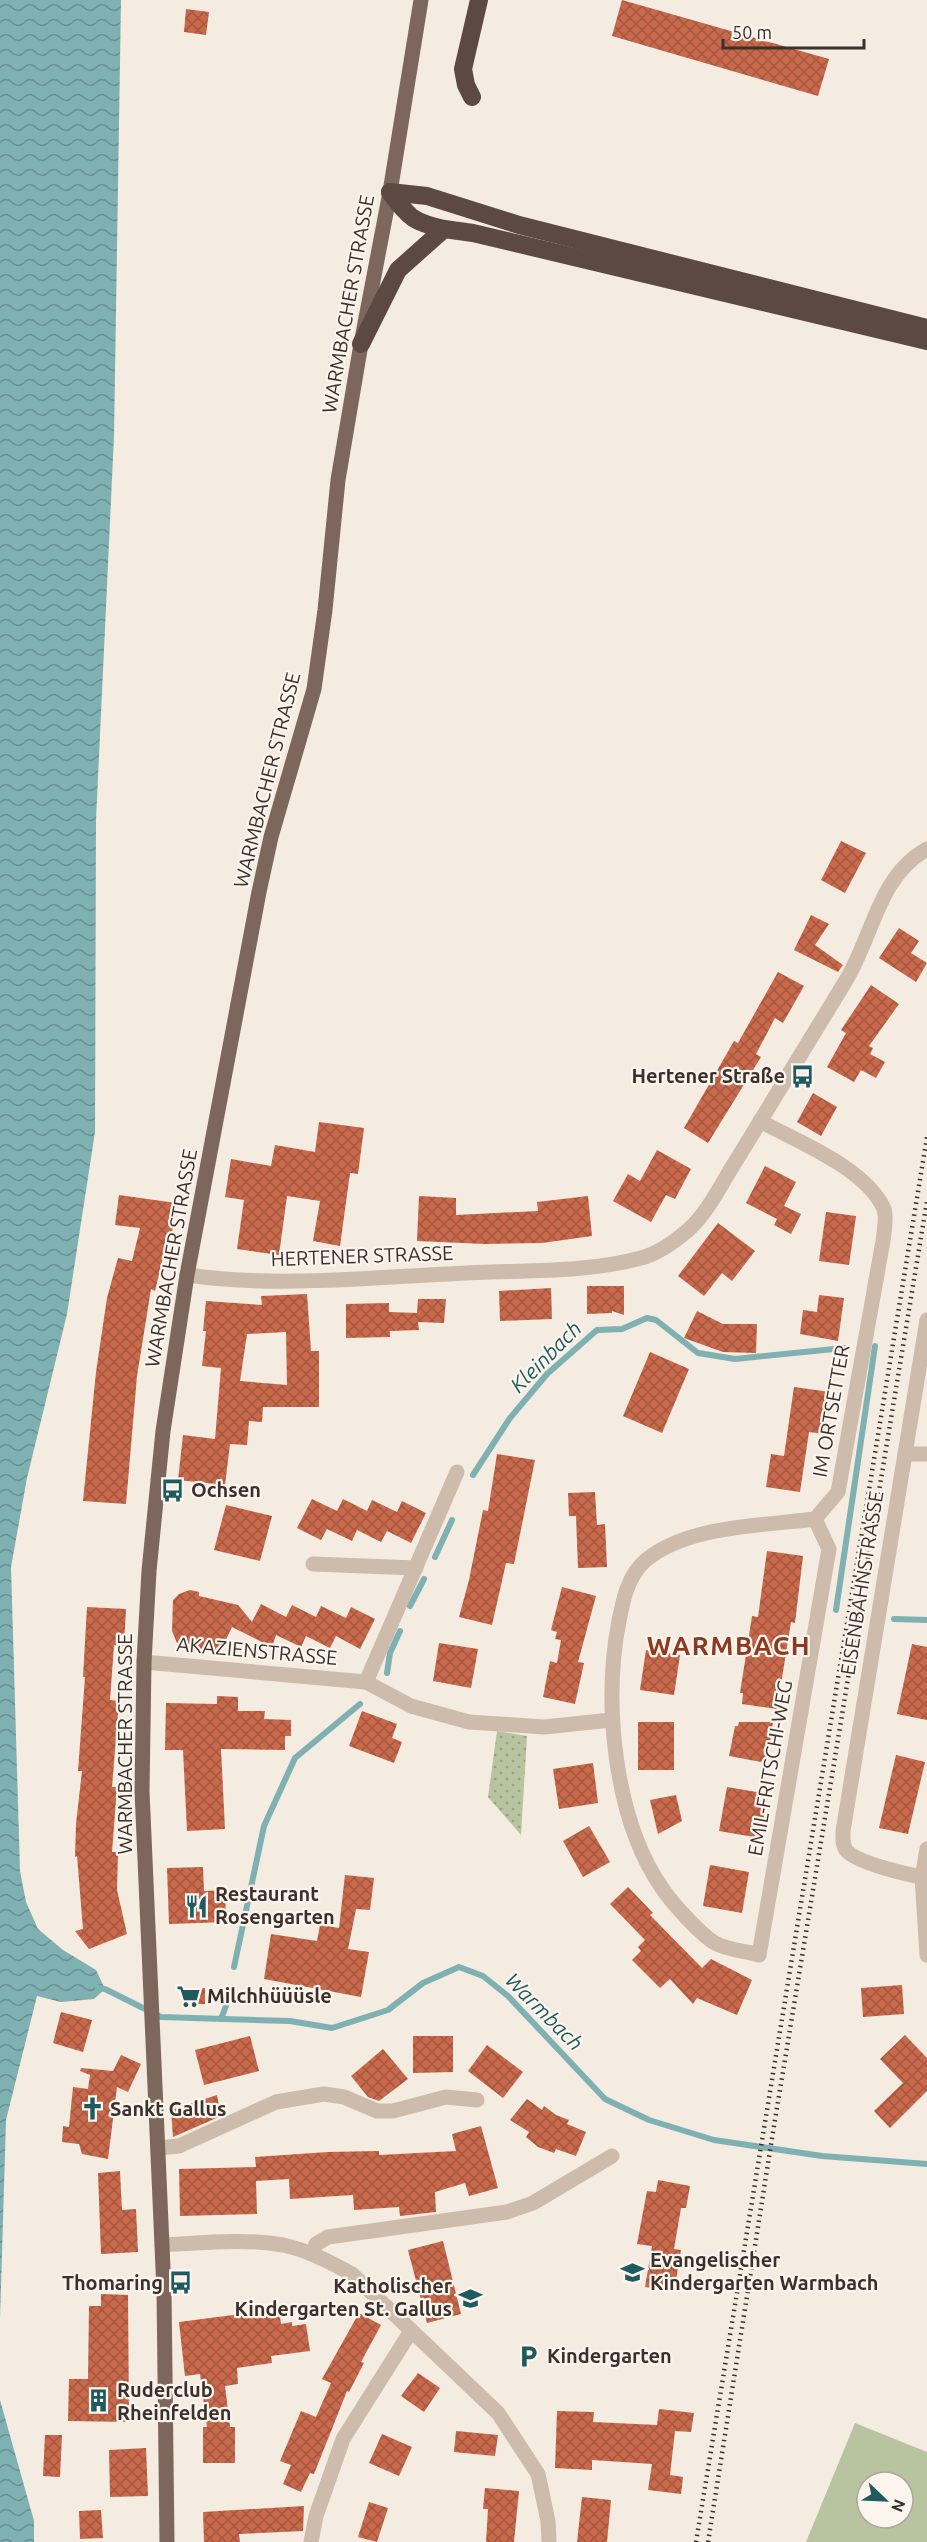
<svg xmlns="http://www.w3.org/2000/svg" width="927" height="2542" viewBox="0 0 927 2542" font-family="Ubuntu,sans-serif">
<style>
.park{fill:url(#park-dots)}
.garden{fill:#b8c4a0;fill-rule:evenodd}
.water{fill:url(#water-waves)}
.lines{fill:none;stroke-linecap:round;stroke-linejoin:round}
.stream{stroke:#7fb0b2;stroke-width:6}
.building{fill:url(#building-cross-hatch);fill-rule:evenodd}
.minor{stroke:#cdbbac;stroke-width:15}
.primary{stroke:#7d675c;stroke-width:15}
.motorway{stroke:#5c4a42;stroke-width:18}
.rail{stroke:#3b302b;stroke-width:4.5;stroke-dasharray:1.5 4.5;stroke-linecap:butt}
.labels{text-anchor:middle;stroke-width:4.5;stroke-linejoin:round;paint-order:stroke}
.street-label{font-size:20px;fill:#3b302b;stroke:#fbf5ee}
.poi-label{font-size:20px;font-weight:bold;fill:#3b302b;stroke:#fbf5ee;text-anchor:start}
.water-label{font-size:21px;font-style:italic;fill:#1f5a5e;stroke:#fbf5ee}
.district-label{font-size:26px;font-weight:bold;letter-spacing:1.5px;fill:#8c3b22;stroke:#fbf5ee}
</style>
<defs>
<pattern id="park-dots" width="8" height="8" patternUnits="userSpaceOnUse" patternTransform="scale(1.5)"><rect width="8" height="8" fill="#b8c4a0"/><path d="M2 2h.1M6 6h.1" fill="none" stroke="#97a083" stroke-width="1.8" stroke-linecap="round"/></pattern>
<pattern id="water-waves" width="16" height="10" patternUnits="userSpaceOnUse" patternTransform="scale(1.5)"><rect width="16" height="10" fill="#7fb0b2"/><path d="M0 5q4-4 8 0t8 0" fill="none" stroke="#699091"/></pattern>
<pattern id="building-cross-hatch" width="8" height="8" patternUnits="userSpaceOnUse" patternTransform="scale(1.5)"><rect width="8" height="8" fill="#c8694b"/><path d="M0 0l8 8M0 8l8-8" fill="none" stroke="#a4573f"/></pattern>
</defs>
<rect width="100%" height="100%" fill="#f4ebe1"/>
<!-- park -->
<polygon class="park" points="497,1731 527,1736 521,1835 488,1797"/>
<!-- garden -->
<path class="garden" d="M855,2423L927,2452V2542H806ZM867,2482H903V2518H867Z"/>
<!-- water -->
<g class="water">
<polygon points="0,0 121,0 114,436 96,820 95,1132 67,1314 27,1478 11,1567 20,1871 26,1902 38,1929 63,1950 96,1970 105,1989 94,1999 61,2002 37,1996 6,2120 0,2320"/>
<polygon points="0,2400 34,2521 34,2542 0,2542"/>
</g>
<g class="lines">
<!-- stream -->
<g class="stream">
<polyline points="473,1475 510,1418 547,1374 597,1330 622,1329 647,1318 656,1320 698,1353 735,1359 844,1348"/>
<polyline points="435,1557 452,1520"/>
<polyline points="410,1606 424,1579"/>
<polyline points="836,1610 875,1346"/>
<polyline points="894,1619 927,1620"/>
<polyline points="387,1673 390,1653 400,1631"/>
<polyline points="234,1967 264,1826 295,1758 360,1704"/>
<polyline points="98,1988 105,1989 161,2017 290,2021 332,2028 388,2010 423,1983 459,1967 483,1976 508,1996 605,2099 649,2120 714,2140 822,2156 927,2164"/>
<polyline points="221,2019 229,1998"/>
</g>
</g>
<!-- building -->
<g class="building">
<polygon points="622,0 829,59 818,96 612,36"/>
<polygon points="186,9 209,12 206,35 184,32"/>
<polygon points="841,841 866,853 845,893 821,880"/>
<polygon points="811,915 829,924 815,945 843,965 838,972 794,950"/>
<polygon points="899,928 919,941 911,953 927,963 916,982 879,958"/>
<polygon points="778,972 804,986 783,1023 775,1018 756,1054 761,1057 708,1143 684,1128 734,1041 738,1043"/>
<polygon points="871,985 899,1004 869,1046 873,1048 870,1054 885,1062 876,1078 861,1070 854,1082 827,1067 846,1033 841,1030"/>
<polygon points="813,1093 837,1107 821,1136 797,1122"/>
<polygon points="319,1122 364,1128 358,1174 350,1173 340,1246 313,1241 320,1201 287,1196 279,1255 237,1249 244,1200 225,1197 231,1159 271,1166 275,1145 315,1152"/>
<polygon points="657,1150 691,1169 675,1199 666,1195 651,1222 613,1201 628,1174 640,1181"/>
<polygon points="765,1166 796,1182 784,1206 801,1214 791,1234 774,1225 777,1219 746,1203"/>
<polygon points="119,1195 176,1203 172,1233 169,1233 155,1291 151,1289 137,1376 126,1504 83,1501 96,1372 107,1298 118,1258 132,1261 140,1228 115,1225"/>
<polygon points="419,1196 456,1198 456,1215 538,1211 537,1202 588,1196 592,1236 542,1243 485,1244 417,1241"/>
<polygon points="826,1212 856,1216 849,1265 819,1261"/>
<polygon points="718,1223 755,1251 732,1281 722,1273 704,1296 678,1276"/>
<polygon points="587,1286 624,1286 624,1315 612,1311 612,1313 587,1314"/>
<polygon points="551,1288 552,1319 500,1321 499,1291"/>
<path d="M307,1294L311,1351H319V1407H263L262,1422L249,1421L247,1445L230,1444L225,1485L178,1480L183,1435L215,1439L221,1368L202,1366L206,1331H203L206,1301L262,1305L261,1296ZM286,1332L287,1385L240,1381L247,1334Z"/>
<polygon points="819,1295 844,1298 838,1341 800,1334 803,1310 817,1312"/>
<polygon points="418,1299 446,1299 444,1323 418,1322 419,1330 390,1331 390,1337 346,1338 346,1304 389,1303 389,1312 417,1313"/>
<polygon points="697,1311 723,1324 757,1324 756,1353 723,1352 684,1338"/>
<polygon points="650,1352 689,1369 662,1433 623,1416"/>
<polygon points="794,1387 830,1392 824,1434 809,1432 800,1492 766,1487 771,1454 784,1456"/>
<polygon points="497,1454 535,1460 514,1564 506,1563 492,1625 459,1617 469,1580 483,1510 488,1511"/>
<polygon points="595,1492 597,1525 605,1524 607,1567 578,1568 576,1516 569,1516 568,1493"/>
<polygon points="312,1499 337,1511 343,1499 367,1511 372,1500 397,1512 402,1501 426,1513 411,1543 387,1531 381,1542 357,1530 352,1541 327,1529 321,1540 297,1528"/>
<polygon points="226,1505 272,1516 260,1561 214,1550"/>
<polygon points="767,1551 803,1556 795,1623 791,1622 777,1709 742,1704 743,1693 740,1693 752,1616 758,1617"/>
<polygon points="562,1587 596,1596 578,1662 584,1663 575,1704 543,1697 550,1661 557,1663 561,1640 555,1639 557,1632 551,1630"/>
<polygon points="190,1590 199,1592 199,1596 238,1605 252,1622 261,1604 286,1617 292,1605 316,1617 321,1606 346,1618 351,1607 375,1619 360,1649 336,1636 330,1648 306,1636 301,1647 276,1635 272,1647 232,1627 223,1646 212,1652 185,1650 185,1646 177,1643 172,1631 173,1600 179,1594"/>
<polygon points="87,1607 126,1609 124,1646 114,1645 110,1700 119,1701 112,1787 117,1787 112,1852 118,1852 117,1890 127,1934 89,1949 75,1931 83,1929 77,1856 75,1857 76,1824 82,1771 78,1771 85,1677 83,1677"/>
<polygon points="439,1643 478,1649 471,1688 433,1681"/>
<polygon points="912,1644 927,1647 927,1720 897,1714"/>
<polygon points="646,1650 680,1655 674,1695 640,1690"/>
<polygon points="217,1696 238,1697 238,1711 265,1711 264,1719 291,1720 291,1736 285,1736 285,1750 221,1749 225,1829 187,1831 183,1750 165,1750 166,1703 217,1704"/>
<polygon points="362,1711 397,1724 392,1738 402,1742 394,1763 349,1746"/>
<rect x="638" y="1722" width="36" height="48"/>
<polygon points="739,1722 773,1722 767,1763 729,1756 735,1726 738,1726"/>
<polygon points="896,1755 925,1762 908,1834 879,1828"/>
<polygon points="593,1763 598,1803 559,1809 553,1769"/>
<polygon points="727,1787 768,1794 760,1838 719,1831"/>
<polygon points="676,1795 682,1821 658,1834 650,1800"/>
<polygon points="589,1826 610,1862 583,1877 563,1841"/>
<polygon points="710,1865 749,1872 742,1913 703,1906"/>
<polygon points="203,1867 204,1891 225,1890 226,1922 169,1924 167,1868"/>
<polygon points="345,1875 374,1878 370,1910 356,1909 348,1949 369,1952 361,1997 264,1979 271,1934 317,1941 320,1925 339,1928"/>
<polygon points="628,1887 653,1913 650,1915 702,1968 711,1959 752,1980 737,2015 697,1998 693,2004 670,1979 660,1988 632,1960 641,1951 638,1947 645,1940 610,1904"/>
<polygon points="902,1985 904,2014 863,2017 861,1988"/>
<polygon points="205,1988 205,2004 185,2004 185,1989"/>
<polygon points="61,2012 92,2020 83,2052 53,2043"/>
<polygon points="905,2035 927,2058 927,2091 890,2128 874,2111 903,2083 880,2059"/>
<polygon points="250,2036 259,2071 204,2085 195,2050"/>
<polygon points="413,2036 453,2036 453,2072 413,2073"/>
<polygon points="487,2045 523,2072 503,2098 468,2071"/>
<polygon points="383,2049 408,2079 379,2101 368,2097 351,2076"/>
<polygon points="121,2055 141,2064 128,2092 117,2087 108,2159 82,2154 79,2144 62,2142 63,2126 69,2127 73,2087 88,2089 90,2075 80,2071 81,2068 113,2071"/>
<polygon points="217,2095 221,2116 173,2137 171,2110"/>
<polygon points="527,2099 542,2110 544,2106 556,2115 569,2120 567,2124 586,2132 576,2156 556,2149 554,2153 538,2147 526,2137 529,2132 510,2120"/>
<polygon points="481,2126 498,2188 469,2196 465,2183 435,2192 436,2212 400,2216 399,2207 354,2210 353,2195 290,2199 289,2179 256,2181 257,2214 180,2216 179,2169 256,2167 255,2157 328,2152 379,2151 379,2155 456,2151 452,2134"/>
<polygon points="120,2171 122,2210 136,2209 138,2252 101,2254 98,2173"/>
<polygon points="658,2180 690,2186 686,2208 681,2208 674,2249 681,2250 674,2292 645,2287 652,2246 637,2244 647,2191 656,2192"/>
<polygon points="443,2241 461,2314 427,2323 408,2250"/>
<polygon points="101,2294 128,2295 129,2422 68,2421 69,2379 88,2379 89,2306 101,2306"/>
<polygon points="279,2309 281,2324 292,2322 292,2326 306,2324 310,2351 271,2356 272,2363 237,2368 238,2384 225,2386 230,2427 235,2427 235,2463 203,2463 203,2427 207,2427 200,2374 185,2376 179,2322"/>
<polygon points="359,2313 381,2325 361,2362 364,2363 349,2392 347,2391 314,2474 310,2473 301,2492 283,2484 291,2465 280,2461 301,2411 316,2417 331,2383 322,2379"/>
<polygon points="418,2373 440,2388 424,2412 401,2396"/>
<polygon points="659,2409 694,2413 691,2432 675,2431 670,2475 683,2477 681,2494 648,2490 652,2464 592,2460 592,2470 555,2468 557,2411 594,2412 593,2422 657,2425"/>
<polygon points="456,2431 498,2435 495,2456 454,2452"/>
<polygon points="382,2434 412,2447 399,2476 369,2463"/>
<polygon points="45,2435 62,2435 60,2477 43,2476"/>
<polygon points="146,2448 148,2496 110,2497 109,2450"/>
<polygon points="485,2488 519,2491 514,2542 486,2542 488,2509 483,2509"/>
<polygon points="582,2497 611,2500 607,2542 577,2542"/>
<polygon points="369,2502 388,2508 377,2542 358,2537"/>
<polygon points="304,2506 303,2531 239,2534 240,2542 204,2542 203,2512"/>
<polygon points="101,2510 103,2538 80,2539 79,2511"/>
</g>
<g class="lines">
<!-- minor -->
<g class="minor">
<path d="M760,1121C798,1142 866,1168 884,1209C887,1217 884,1232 883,1241L838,1492L815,1519C762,1526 689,1525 646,1560C628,1575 623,1600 619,1621C603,1702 614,1819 662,1888C671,1902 701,1935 715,1943C727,1950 746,1951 759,1955L829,1549L815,1519"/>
<path d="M187,1275C279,1288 375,1277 467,1273C524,1270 586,1273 641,1258C657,1254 674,1242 687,1231C709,1212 723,1180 739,1156C774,1098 810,1040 845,982C873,937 878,876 927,849"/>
<path d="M927,1320L843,1831C843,1838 842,1844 846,1850C856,1863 909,1875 927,1878"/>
<polyline points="905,1454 927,1454"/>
<polyline points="313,1564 416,1568"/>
<polyline points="144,1662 366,1682 411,1706 469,1722 544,1727 611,1720"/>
<polyline points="366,1682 457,1472"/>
<polyline points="927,1849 922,1877 927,1955"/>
<polyline points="158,2148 179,2146 276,2102 324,2094 344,2097 377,2111 393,2111 446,2097 477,2100"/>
<path d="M162,2245C201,2243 243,2238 283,2245C307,2250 330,2262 352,2274L498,2413L538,2474L548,2521L549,2542"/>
<polyline points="312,2254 316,2244 328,2237 507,2212 533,2203 612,2156"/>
<polyline points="311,2542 316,2516 343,2439 411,2331"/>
</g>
<!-- primary -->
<polyline class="primary" points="167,2542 164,2291 142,1791 144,1662 149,1571 163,1431 187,1275 259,892 271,837 314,689 325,610 338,480 361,344 390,192 421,0"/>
<!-- motorway -->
<g class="motorway">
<polyline points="472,97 466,85 463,69 479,0"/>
<polyline points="390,192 427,196 519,225 927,328"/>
<path d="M390,192C410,218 412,222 444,229"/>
<polyline points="361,344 398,270 444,229 473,233 927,341"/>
</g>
<!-- rail -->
<g class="rail">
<polyline points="696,2542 927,1137"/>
<polyline points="708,2542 773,2132 927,1201"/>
</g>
</g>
<!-- icons -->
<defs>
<symbol id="bus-bare" viewBox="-9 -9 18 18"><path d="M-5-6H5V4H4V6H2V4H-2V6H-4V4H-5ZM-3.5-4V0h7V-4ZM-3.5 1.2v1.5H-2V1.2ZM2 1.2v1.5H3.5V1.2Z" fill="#1f5a5e" stroke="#fbf5ee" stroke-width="2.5" paint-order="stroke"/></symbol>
<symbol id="restaurant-bare" viewBox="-9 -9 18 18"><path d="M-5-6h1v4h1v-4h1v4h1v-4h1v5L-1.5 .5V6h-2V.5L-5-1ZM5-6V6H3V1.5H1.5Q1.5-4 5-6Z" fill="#1f5a5e" stroke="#fbf5ee" stroke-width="2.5" paint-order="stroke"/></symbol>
<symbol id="supermarket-bare" viewBox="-9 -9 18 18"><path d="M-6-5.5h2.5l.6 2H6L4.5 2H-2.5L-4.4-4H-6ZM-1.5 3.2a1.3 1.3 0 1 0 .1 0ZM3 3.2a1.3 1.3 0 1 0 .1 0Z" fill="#1f5a5e" stroke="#fbf5ee" stroke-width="2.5" paint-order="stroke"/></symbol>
<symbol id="church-bare" viewBox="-9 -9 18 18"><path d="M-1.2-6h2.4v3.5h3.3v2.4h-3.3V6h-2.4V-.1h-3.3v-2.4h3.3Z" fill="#1f5a5e" stroke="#fbf5ee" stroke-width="2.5" paint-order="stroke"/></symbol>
<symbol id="school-bare" viewBox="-9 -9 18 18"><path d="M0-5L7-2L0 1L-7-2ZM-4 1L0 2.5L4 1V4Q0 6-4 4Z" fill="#1f5a5e" stroke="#fbf5ee" stroke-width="2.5" paint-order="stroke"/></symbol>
<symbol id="parking-bare" viewBox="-9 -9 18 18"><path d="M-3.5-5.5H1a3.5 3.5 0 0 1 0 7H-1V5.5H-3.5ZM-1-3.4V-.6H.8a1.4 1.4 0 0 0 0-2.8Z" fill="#1f5a5e" stroke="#fbf5ee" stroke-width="2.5" paint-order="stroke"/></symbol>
<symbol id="building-bare" viewBox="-9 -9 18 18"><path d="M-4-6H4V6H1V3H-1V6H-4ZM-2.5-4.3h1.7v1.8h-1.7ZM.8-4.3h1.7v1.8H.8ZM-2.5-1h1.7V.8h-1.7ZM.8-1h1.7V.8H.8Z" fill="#1f5a5e" stroke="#fbf5ee" stroke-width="2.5" paint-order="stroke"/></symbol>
</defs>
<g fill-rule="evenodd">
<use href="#bus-bare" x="786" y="1060" width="33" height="33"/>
<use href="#bus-bare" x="156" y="1474" width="33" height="33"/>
<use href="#restaurant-bare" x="180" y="1890" width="33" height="33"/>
<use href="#supermarket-bare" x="172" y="1980" width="33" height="33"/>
<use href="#church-bare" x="76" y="2092" width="33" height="33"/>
<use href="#school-bare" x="616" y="2256" width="33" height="33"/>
<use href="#bus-bare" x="164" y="2266" width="33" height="33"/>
<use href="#school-bare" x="454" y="2282" width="33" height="33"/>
<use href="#parking-bare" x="512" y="2340" width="33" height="33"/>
<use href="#building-bare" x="82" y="2384" width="33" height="33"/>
</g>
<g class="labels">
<!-- street labels -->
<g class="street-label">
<text transform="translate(348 304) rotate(-80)" y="7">WARMBACHER STRASSE</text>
<text transform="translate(267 780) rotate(-76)" y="7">WARMBACHER STRASSE</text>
<text transform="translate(362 1256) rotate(-2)" y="7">HERTENER STRASSE</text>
<text transform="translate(171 1258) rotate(-80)" y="7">WARMBACHER STRASSE</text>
<text transform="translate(831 1411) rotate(-80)" y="7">IM ORTSETTER</text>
<text transform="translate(862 1583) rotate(-81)" y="7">EISENBAHNSTRASSE</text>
<text transform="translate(257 1651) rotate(5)" y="7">AKAZIENSTRASSE</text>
<text transform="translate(125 1744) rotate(-90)" y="7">WARMBACHER STRASSE</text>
<text transform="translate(770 1768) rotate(-80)" y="7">EMIL-FRITSCHI-WEG</text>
</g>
<!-- poi labels -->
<g class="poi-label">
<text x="785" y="1083" text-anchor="end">Hertener Straße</text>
<text x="191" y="1497">Ochsen</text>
<text x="215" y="1901">Restaurant<tspan x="215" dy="23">Rosengarten</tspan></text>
<text x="207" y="2003">Milchhüüüsle</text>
<text x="110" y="2116">Sankt Gallus</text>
<text x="650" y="2267">Evangelischer<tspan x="650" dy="23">Kindergarten Warmbach</tspan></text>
<text x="163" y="2290" text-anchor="end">Thomaring</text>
<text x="452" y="2293" text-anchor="end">Katholischer<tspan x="452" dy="23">Kindergarten St. Gallus</tspan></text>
<text x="547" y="2363">Kindergarten</text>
<text x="117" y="2397">Ruderclub<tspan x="117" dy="23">Rheinfelden</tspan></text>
</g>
<!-- water labels -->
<g class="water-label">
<text transform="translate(546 1357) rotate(-45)" y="7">Kleinbach</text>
<text transform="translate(544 2012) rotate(45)" y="7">Warmbach</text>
</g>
<!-- district labels -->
<g class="district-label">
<text x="729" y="1655">WARMBACH</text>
</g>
</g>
<!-- north arrow -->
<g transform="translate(885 2500) rotate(113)"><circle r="28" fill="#fbf5ee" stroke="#aea6a0" stroke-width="1.5"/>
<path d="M0-4.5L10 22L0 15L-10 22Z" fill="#1f5a5e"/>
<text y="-9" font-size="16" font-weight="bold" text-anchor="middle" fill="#3b302b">N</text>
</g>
<!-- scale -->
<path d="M723 39v9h141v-9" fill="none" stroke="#3b302b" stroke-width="3"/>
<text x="732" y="39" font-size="18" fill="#3b302b" stroke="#fbf5ee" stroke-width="4.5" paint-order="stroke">50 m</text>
</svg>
